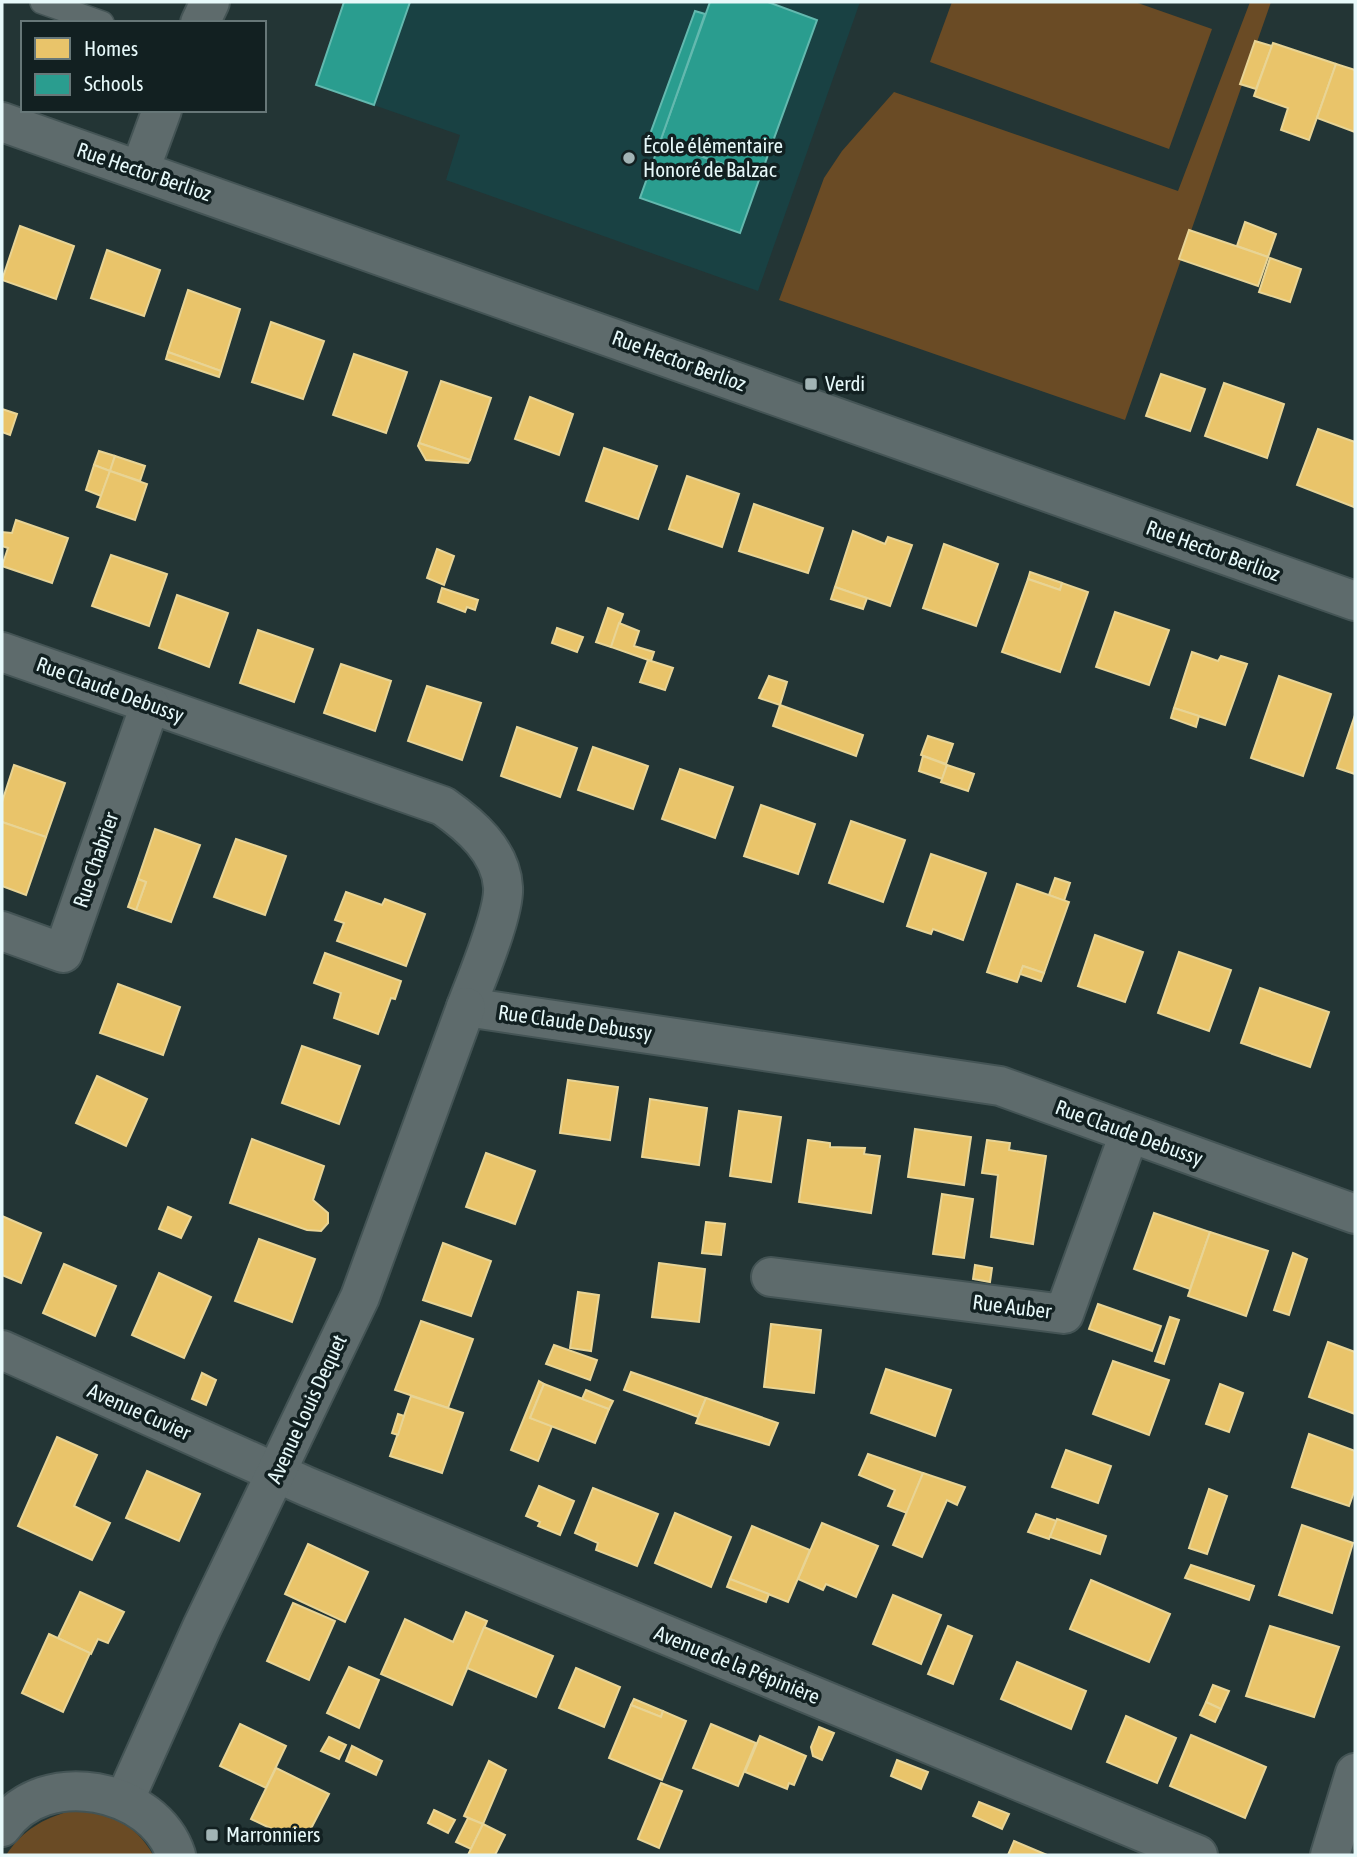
<svg xmlns="http://www.w3.org/2000/svg" width="1357" height="1857" viewBox="0 0 1357 1857" font-family="'Asap Condensed',sans-serif">
<style>
.built{fill:#194143}
.green{fill:#6a4b25}
.homes{fill:#e9c46a;stroke:#e8d495;stroke-width:2}
.schools{fill:#2a9d8f;stroke:#63b9af;stroke-width:2}
.lines{fill:none;stroke-linecap:round;stroke-linejoin:round}
.service-casing{stroke:#445455;stroke-width:26}
.minor-casing{stroke:#445455;stroke-width:42}
.tertiary-casing{stroke:#445455;stroke-width:42}
.service{stroke:#5e6b6c;stroke-width:23}
.minor{stroke:#5e6b6c;stroke-width:38}
.tertiary{stroke:#5e6b6c;stroke-width:38}
.poi-dot{fill:#a2b4b5;stroke:#122021;stroke-width:2.5}
.labels{text-anchor:middle;stroke-width:7;stroke-linejoin:round;paint-order:stroke}
.poi-label{font-size:21px;fill:#e7f9fa;stroke:#122021;text-anchor:start}
.street-label{font-size:21px;fill:#e7f9fa;stroke:#122021}
</style>
<rect width="100%" height="100%" fill="#233535"/>
<!-- built -->
<polygon class="built" points="344,2 860,2 758,291 446,180 460,135 316,85"/>
<!-- green -->
<g class="green">
<polygon points="952,2 1135,2 1212,29 1169,149 930,62"/>
<polygon points="1250,2 1271,2 1125,420 779,300 824,178 842,151 894,92 1178,191"/>
<path d="M70,1811C106,1812 135,1822 153,1855H6C23,1830 42,1819 70,1811Z"/>
</g>
<!-- homes -->
<g class="homes">
<polygon points="1255,41 1272,46 1256,89 1240,84"/>
<polygon points="1273,43 1336,64 1309,140 1281,130 1288,108 1254,96"/>
<polygon points="1336,64 1355,70 1355,132 1317,118"/>
<polygon points="1245,222 1276,234 1268,257 1237,246"/>
<polygon points="20,226 74,246 56,299 2,280"/>
<polygon points="1189,230 1268,257 1258,286 1179,259"/>
<polygon points="107,250 160,270 144,316 91,298"/>
<polygon points="1270,258 1301,269 1290,302 1259,292"/>
<polygon points="188,290 240,309 221,371 168,352"/>
<polygon points="271,322 324,341 303,399 252,382"/>
<polygon points="168,352 221,371 219,377 166,359"/>
<polygon points="354,354 407,372 386,433 333,415"/>
<polygon points="1161,374 1205,389 1190,431 1146,416"/>
<polygon points="441,381 491,398 470,460 419,443"/>
<polygon points="1224,383 1284,404 1267,458 1205,436"/>
<polygon points="530,397 573,414 559,455 515,439"/>
<polygon points="2,409 17,414 10,435 2,432"/>
<polygon points="1318,429 1355,442 1354,507 1297,485"/>
<polygon points="419,443 470,460 468,463 426,460 418,446"/>
<polygon points="604,448 657,466 638,519 586,501"/>
<polygon points="99,451 115,456 110,471 94,465"/>
<polygon points="115,456 145,466 140,481 110,471"/>
<polygon points="94,465 110,471 101,496 86,490"/>
<polygon points="110,471 147,484 135,520 97,507"/>
<polygon points="687,476 739,494 722,547 669,529"/>
<polygon points="754,504 823,528 808,573 739,551"/>
<polygon points="16,520 68,538 52,583 2,566 8,548 2,546 2,532 12,533"/>
<polygon points="853,531 885,544 888,537 912,545 890,606 835,587"/>
<polygon points="944,544 998,564 976,626 923,608"/>
<polygon points="437,549 454,556 444,585 427,578"/>
<polygon points="111,555 167,574 149,626 92,606"/>
<polygon points="1030,572 1062,583 1060,590 1028,579"/>
<polygon points="1028,579 1060,590 1062,583 1088,592 1060,672 1002,652"/>
<polygon points="835,587 867,598 863,609 831,599"/>
<polygon points="442,588 478,600 475,610 467,607 465,612 438,602"/>
<polygon points="177,595 228,613 209,667 159,648"/>
<polygon points="608,608 623,614 611,647 596,642"/>
<polygon points="1115,612 1169,630 1149,685 1096,667"/>
<polygon points="619,623 639,631 634,646 654,652 651,661 611,647"/>
<polygon points="557,628 583,637 577,652 552,643"/>
<polygon points="258,630 313,649 294,702 240,683"/>
<polygon points="1192,652 1218,661 1221,656 1247,664 1225,725 1174,708"/>
<polygon points="648,660 673,668 665,690 640,682"/>
<polygon points="341,664 391,681 375,731 324,713"/>
<polygon points="769,676 787,682 780,705 759,698"/>
<polygon points="1279,676 1331,694 1303,776 1251,758"/>
<polygon points="427,686 481,703 462,760 408,741"/>
<polygon points="780,705 863,735 856,756 773,726"/>
<polygon points="1174,708 1199,716 1196,727 1171,718"/>
<polygon points="1355,715 1355,774 1337,768"/>
<polygon points="517,727 577,748 560,797 501,776"/>
<polygon points="928,736 953,744 946,764 921,755"/>
<polygon points="593,747 648,766 633,809 578,790"/>
<polygon points="923,756 947,765 942,779 919,771"/>
<polygon points="14,765 65,783 46,837 2,822 2,802"/>
<polygon points="947,765 974,774 968,791 941,782"/>
<polygon points="680,769 733,787 715,838 662,819"/>
<polygon points="761,805 815,824 798,874 744,856"/>
<polygon points="851,821 905,840 883,902 829,883"/>
<polygon points="2,822 46,837 26,895 2,886"/>
<polygon points="155,829 200,845 171,922 136,910 146,882 138,879"/>
<polygon points="236,839 286,856 265,915 214,897"/>
<polygon points="931,854 986,873 963,940 933,929 931,934 907,926"/>
<polygon points="1055,878 1070,883 1064,901 1049,895"/>
<polygon points="138,879 146,882 136,910 128,907"/>
<polygon points="1017,884 1069,902 1044,973 1023,966 1017,982 987,972"/>
<polygon points="346,892 382,905 385,899 425,914 406,966 337,941 344,923 335,920"/>
<polygon points="1095,935 1143,952 1125,1002 1078,986"/>
<polygon points="1179,952 1231,970 1209,1031 1158,1013"/>
<polygon points="325,953 401,981 395,999 391,998 378,1034 334,1018 341,993 314,983"/>
<polygon points="1023,966 1044,973 1041,981 1020,974"/>
<polygon points="118,984 180,1007 163,1055 100,1033"/>
<polygon points="1260,988 1329,1012 1310,1067 1241,1043"/>
<polygon points="302,1046 360,1066 339,1124 282,1103"/>
<polygon points="97,1076 147,1099 126,1146 76,1123"/>
<polygon points="568,1080 618,1087 610,1140 560,1133"/>
<polygon points="650,1099 707,1108 699,1165 642,1157"/>
<polygon points="739,1111 781,1117 771,1182 730,1176"/>
<polygon points="915,1129 971,1137 964,1185 908,1177"/>
<polygon points="252,1139 324,1166 313,1200 328,1213 328,1223 321,1231 307,1230 230,1203"/>
<polygon points="808,1140 830,1143 830,1147 865,1148 864,1154 880,1156 871,1213 799,1202"/>
<polygon points="987,1140 1010,1143 1009,1150 1046,1156 1033,1244 991,1237 998,1175 982,1173"/>
<polygon points="486,1153 535,1171 515,1224 466,1207"/>
<polygon points="942,1194 973,1199 964,1258 933,1254"/>
<polygon points="168,1207 191,1217 181,1238 159,1229"/>
<polygon points="1154,1213 1210,1232 1190,1289 1134,1269"/>
<polygon points="2,1216 41,1233 21,1283 2,1275"/>
<polygon points="706,1222 725,1224 721,1255 702,1253"/>
<polygon points="1210,1232 1268,1251 1246,1316 1188,1296"/>
<polygon points="259,1239 315,1259 292,1322 235,1301"/>
<polygon points="443,1243 491,1261 471,1316 423,1300"/>
<polygon points="1293,1253 1307,1259 1289,1315 1274,1310"/>
<polygon points="659,1263 705,1269 699,1322 652,1317"/>
<polygon points="64,1264 116,1286 95,1336 43,1313"/>
<polygon points="975,1265 992,1268 990,1282 973,1279"/>
<polygon points="159,1273 211,1297 184,1358 132,1335"/>
<polygon points="578,1292 599,1295 591,1351 570,1348"/>
<polygon points="1098,1304 1161,1326 1152,1351 1089,1329"/>
<polygon points="1170,1317 1179,1320 1164,1364 1155,1361"/>
<polygon points="421,1321 473,1339 448,1408 395,1390"/>
<polygon points="771,1324 821,1330 814,1393 764,1387"/>
<polygon points="1328,1342 1355,1352 1355,1414 1309,1397"/>
<polygon points="554,1345 597,1360 590,1380 546,1364"/>
<polygon points="1113,1361 1169,1380 1149,1435 1093,1414"/>
<polygon points="886,1369 951,1390 935,1436 871,1413"/>
<polygon points="631,1372 706,1398 698,1417 624,1390"/>
<polygon points="202,1373 216,1380 206,1405 192,1399"/>
<polygon points="539,1381 544,1384 530,1418 552,1426 538,1461 511,1450"/>
<polygon points="544,1384 609,1409 595,1443 530,1418"/>
<polygon points="1220,1384 1243,1393 1229,1432 1206,1424"/>
<polygon points="586,1390 613,1401 609,1409 582,1399"/>
<polygon points="411,1396 463,1413 442,1473 390,1456"/>
<polygon points="706,1398 778,1423 769,1445 696,1423"/>
<polygon points="398,1414 404,1416 398,1435 392,1433"/>
<polygon points="1309,1434 1355,1451 1355,1489 1349,1506 1292,1487"/>
<polygon points="57,1437 97,1455 74,1506 110,1523 92,1560 18,1526"/>
<polygon points="1066,1450 1111,1466 1098,1503 1052,1487"/>
<polygon points="868,1454 923,1473 907,1513 888,1506 895,1490 859,1475"/>
<polygon points="147,1471 200,1494 179,1541 126,1518"/>
<polygon points="923,1473 965,1487 957,1505 947,1500 922,1557 893,1545"/>
<polygon points="539,1486 574,1501 560,1535 538,1526 540,1522 526,1516"/>
<polygon points="593,1488 658,1514 637,1566 596,1550 598,1543 575,1533"/>
<polygon points="1209,1489 1227,1496 1207,1554 1189,1548"/>
<polygon points="675,1513 731,1537 711,1587 655,1563"/>
<polygon points="1036,1514 1057,1521 1049,1539 1028,1532"/>
<polygon points="1057,1519 1106,1536 1100,1554 1050,1537"/>
<polygon points="822,1523 878,1546 856,1597 826,1584 823,1590 798,1579"/>
<polygon points="1302,1525 1353,1543 1332,1613 1279,1595"/>
<polygon points="752,1526 810,1550 788,1602 730,1579"/>
<polygon points="308,1544 368,1572 345,1622 285,1594"/>
<polygon points="1191,1565 1254,1586 1249,1600 1185,1578"/>
<polygon points="730,1579 769,1594 766,1602 727,1587"/>
<polygon points="1091,1580 1170,1614 1149,1662 1070,1629"/>
<polygon points="80,1592 124,1612 108,1643 98,1639 91,1654 58,1638"/>
<polygon points="893,1595 941,1615 921,1664 873,1644"/>
<polygon points="293,1603 335,1621 309,1680 267,1661"/>
<polygon points="466,1612 487,1621 452,1705 381,1674 405,1619 453,1642"/>
<polygon points="948,1626 972,1636 953,1684 928,1674"/>
<polygon points="1270,1626 1339,1647 1314,1717 1246,1696"/>
<polygon points="484,1627 553,1656 536,1697 467,1668"/>
<polygon points="49,1634 90,1653 63,1712 22,1693"/>
<polygon points="1017,1662 1086,1691 1071,1729 1001,1699"/>
<polygon points="349,1667 379,1680 359,1728 327,1713"/>
<polygon points="576,1668 620,1687 604,1727 559,1708"/>
<polygon points="1213,1685 1229,1691 1221,1709 1206,1702"/>
<polygon points="634,1699 663,1711 661,1717 631,1705"/>
<polygon points="1206,1702 1221,1709 1215,1722 1200,1715"/>
<polygon points="631,1705 661,1717 663,1711 686,1721 662,1780 609,1758"/>
<polygon points="1126,1716 1176,1738 1157,1783 1107,1762"/>
<polygon points="240,1724 286,1746 266,1788 220,1766"/>
<polygon points="711,1724 756,1743 738,1786 693,1768"/>
<polygon points="819,1727 834,1733 822,1760 813,1756 811,1747"/>
<polygon points="1191,1735 1266,1767 1245,1818 1170,1786"/>
<polygon points="760,1736 806,1756 794,1785 789,1783 787,1789 745,1772"/>
<polygon points="329,1737 346,1745 339,1759 321,1751"/>
<polygon points="352,1746 382,1761 376,1775 346,1761"/>
<polygon points="897,1760 928,1772 921,1789 891,1776"/>
<polygon points="489,1761 506,1770 483,1824 464,1816"/>
<polygon points="276,1768 329,1794 303,1844 251,1819"/>
<polygon points="661,1783 682,1791 659,1848 638,1839"/>
<polygon points="979,1802 1009,1814 1002,1829 973,1816"/>
<polygon points="434,1810 455,1820 448,1833 428,1823"/>
<polygon points="468,1818 483,1824 471,1849 456,1842"/>
<polygon points="483,1824 505,1835 495,1855 468,1855"/>
<polygon points="1014,1841 1047,1855 1008,1855"/>
</g>
<!-- schools -->
<g class="schools">
<polygon points="344,2 410,2 374,105 316,85"/>
<polygon points="710,2 768,2 817,20 760,177 660,142"/>
<polygon points="695,11 705,14 660,142 649,137"/>
<polygon points="660,142 760,177 740,233 640,198"/>
</g>
<g class="lines">
<defs>
<polyline id="service" points="42,2 102,23"/>
<g id="minor">
<polyline points="200,23 210,2"/>
<polyline points="2,122 1355,601"/>
<polyline points="140,170 162,110"/>
<path d="M2,652L443,806C470,825 501,851 503,887C505,913 476,980 466,1007L1000,1086L1355,1214"/>
<polyline points="2,931 63,953 150,705"/>
<polyline points="771,1277 1064,1314 1129,1134"/>
<polyline points="2,1350 308,1487 1198,1855"/>
<polyline points="124,1801 202,1627 360,1297 466,1007"/>
<path d="M2,1827C44,1766 154,1788 176,1855"/>
</g>
<polyline id="tertiary" points="1330,1855 1355,1773"/>
</defs>
<!-- service casing -->
<use href="#service" class="service-casing"/>
<!-- minor casing -->
<use href="#minor" class="minor-casing"/>
<!-- tertiary casing -->
<use href="#tertiary" class="tertiary-casing"/>
<!-- service -->
<use href="#service" class="service"/>
<!-- minor -->
<use href="#minor" class="minor"/>
<!-- tertiary -->
<use href="#tertiary" class="tertiary"/>
</g>
<!-- markers -->
<g class="poi-dot">
<circle cx="629" cy="158" r="7"/>
<rect x="804" y="377" width="14" height="14" rx="3.5"/>
<rect x="205" y="1828" width="14" height="14" rx="3.5"/>
</g>
<g class="labels">
<!-- poi labels -->
<g class="poi-label">
<text x="643" y="153">École élémentaire<tspan x="643" dy="24">Honoré de Balzac</tspan></text>
<text x="825" y="391">Verdi</text>
<text x="226" y="1842">Marronniers</text>
</g>
<!-- street labels -->
<g class="street-label">
<text transform="translate(144 172) rotate(19)" y="7">Rue Hector Berlioz</text>
<text transform="translate(679 361) rotate(20)" y="7">Rue Hector Berlioz</text>
<text transform="translate(1213 551) rotate(20)" y="7">Rue Hector Berlioz</text>
<text transform="translate(110 690) rotate(20)" y="7">Rue Claude Debussy</text>
<text transform="translate(96 860) rotate(-71)" y="7">Rue Chabrier</text>
<text transform="translate(575 1023) rotate(8)" y="7">Rue Claude Debussy</text>
<text transform="translate(1129 1133) rotate(20)" y="7">Rue Claude Debussy</text>
<text transform="translate(1012 1307) rotate(7)" y="7">Rue Auber</text>
<text transform="translate(307 1409) rotate(-65)" y="7">Avenue Louis Dequet</text>
<text transform="translate(139 1412) rotate(24)" y="7">Avenue Cuvier</text>
<text transform="translate(737 1665) rotate(22)" y="7">Avenue de la Pépinière</text>
</g>
</g>
<!-- border -->
<rect width="1357" height="1857" fill="none" stroke="#e7f9fa" stroke-width="7"/>
<!-- legend -->
<rect x="21" y="21" width="245" height="91" fill="#122021" stroke="#677778" stroke-width="2"/>
<rect x="35" y="38" width="35" height="21" fill="#e9c46a" stroke="#677778" stroke-width="2"/>
<text x="84" y="56" font-size="21" fill="#e7f9fa">Homes</text>
<rect x="35" y="74" width="35" height="21" fill="#2a9d8f" stroke="#677778" stroke-width="2"/>
<text x="84" y="91" font-size="21" fill="#e7f9fa">Schools</text>
</svg>
